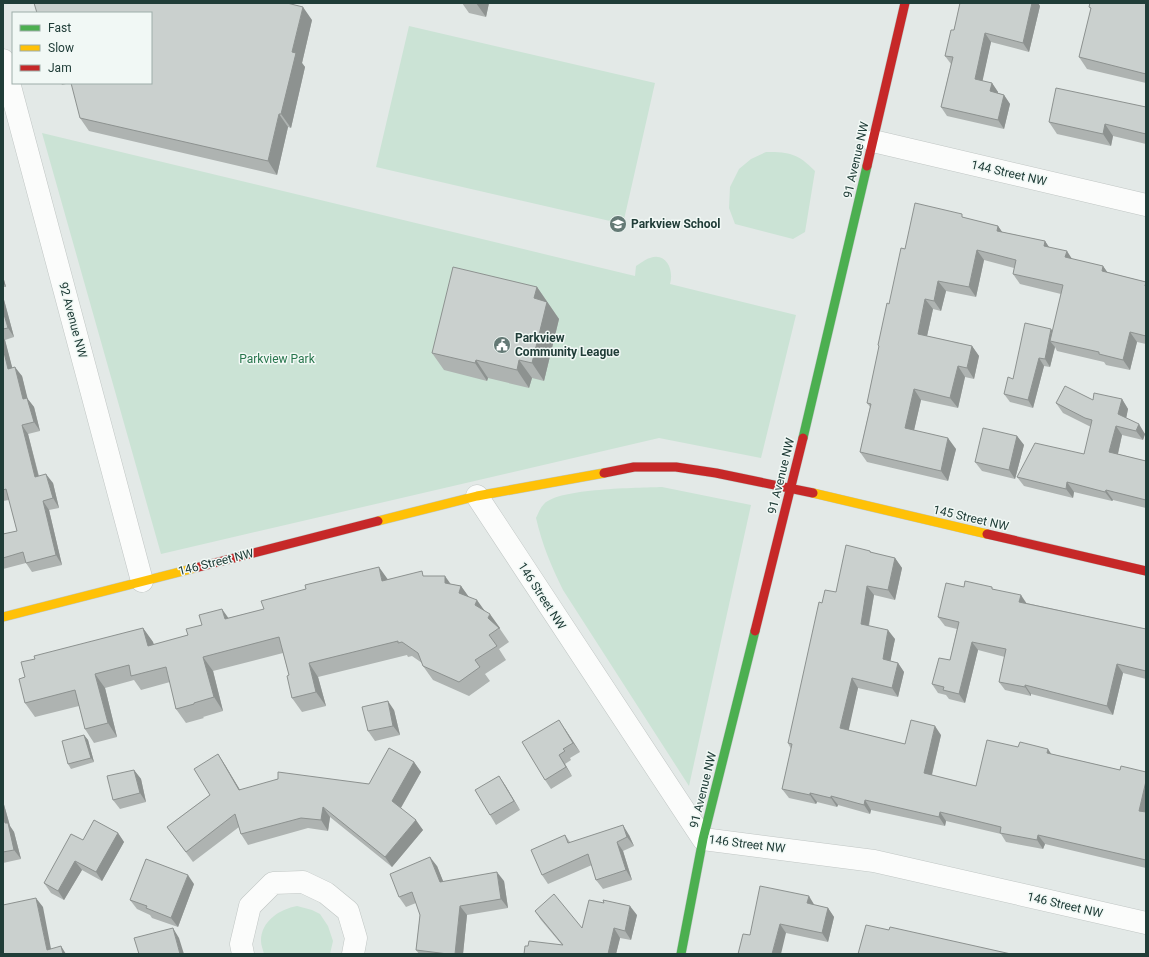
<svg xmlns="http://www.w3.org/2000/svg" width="1149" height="957" viewBox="0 0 1149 957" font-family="Roboto,sans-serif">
<rect width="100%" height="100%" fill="#e3e9e7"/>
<!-- green -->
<path fill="#cbe3d5" d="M 409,26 L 655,83 L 623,224 L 376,167 Z
M 42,133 L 635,276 L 636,266 C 640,264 645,259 650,258 C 667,252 674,271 670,284 L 796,315 L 761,458 L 659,438 L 161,554 Z
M 766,152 C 791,152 798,154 815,171 L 805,232 L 793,239 L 735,224 L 729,208 L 730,187 L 739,169 L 751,159 Z
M 662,487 L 751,505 L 689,786 L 563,590 C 551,566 542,544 536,518 C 538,514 540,508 544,504 C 559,488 638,488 662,487 Z
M 297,906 L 312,910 L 320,914 L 328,926 L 333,941 L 330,954 L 264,954 C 263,950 261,945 261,941 C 261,921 280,909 297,906 Z"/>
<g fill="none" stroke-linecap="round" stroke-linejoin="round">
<!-- street casing -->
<g stroke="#c0c6c4" stroke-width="23">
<path id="street" d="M 3,60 L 142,581
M 873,141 L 1146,205
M 477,496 L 703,839 L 874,861 L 1146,923
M 243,954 L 241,944 L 250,906 L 273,883 L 303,882 L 326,893 L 348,911 L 356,938 L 353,954"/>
</g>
<!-- fast casing -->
<g stroke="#bec7c4" stroke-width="10">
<path id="fast" d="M 803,438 L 867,166
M 681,954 L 703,839 L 755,631"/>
</g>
<!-- slow casing -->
<g stroke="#bec7c4" stroke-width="10">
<path id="slow" d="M 813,493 L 987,534
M 378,521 L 477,496 L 604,473
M 3,617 L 195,568"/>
</g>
<!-- jam casing -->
<g stroke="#bec7c4" stroke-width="10">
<path id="jam" d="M 867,166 L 905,3
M 604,473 L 634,467 L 676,467 L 716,473 L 813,493
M 987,534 L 1146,571
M 195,568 L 378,521
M 755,631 L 803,438"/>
</g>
<!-- street -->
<use href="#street" stroke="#fbfcfb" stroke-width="22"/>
<!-- fast -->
<use href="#fast" stroke="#4caf50" stroke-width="9"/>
<!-- slow -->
<use href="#slow" stroke="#ffc107" stroke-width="9"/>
<!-- jam -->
<use href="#jam" stroke="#c62828" stroke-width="9"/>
</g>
<!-- wall -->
<path fill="#aeb3b1" d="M 462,3 L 489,3 L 486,17 L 469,13 Z
M 960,3 L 1038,3 L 1040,6 L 1029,52 L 991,42 L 982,81 L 992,83 L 998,92 L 998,93 L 1004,95 L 1010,104 L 1004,129 L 947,116 L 941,107 L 951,64 L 945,56 L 954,30 Z
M 1146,3 L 1146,83 L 1087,69 L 1079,57 L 1091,9 L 1089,7 Z
M 312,20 L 302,63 L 305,67 L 291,128 L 288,127 L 277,175 L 89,131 L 80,118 Z
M 61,83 L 70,83 L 62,85 Z
M 1146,107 L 1146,144 L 1113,136 L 1111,146 L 1057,134 L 1049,122 Z
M 965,218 L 998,226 L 1002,232 L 1045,241 L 1049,247 L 1072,259 L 1103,266 L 1107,272 L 1146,282 L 1146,344 L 1137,342 L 1130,370 L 1106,365 L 1104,362 L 1057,351 L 1055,347 L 1050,367 L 1044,366 L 1033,408 L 1010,402 L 1004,394 L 1013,379 L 1053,331 L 1061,294 L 1020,284 L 1013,274 L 1014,268 L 984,260 L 976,297 L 946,291 L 941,311 L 933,309 L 927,336 L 972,346 L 979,356 L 974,379 L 965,377 L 958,408 L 921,400 L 914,430 L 956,449 L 948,481 L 867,462 L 860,452 L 870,407 L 867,403 L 879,347 L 878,345 L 905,249 Z
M 3,276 L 6,287 L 3,287 Z
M 537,287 L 559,319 L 544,381 L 532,378 L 529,388 L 488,378 L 487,381 L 444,370 L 432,353 Z
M 3,296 L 14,337 L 5,340 L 12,368 L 22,376 L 27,398 L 34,407 L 40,431 L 28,434 L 39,476 L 53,483 L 59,508 L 49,510 L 62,565 L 32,572 L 26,563 L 3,569 L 3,534 L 17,531 L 9,500 L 3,501 Z
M 1122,399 L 1128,409 L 1126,418 L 1145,434 L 1143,440 L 1122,435 L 1118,454 L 1146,461 L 1146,508 L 1113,500 L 1112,501 L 1074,492 L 1073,498 L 1024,486 L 1017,477 L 1084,454 L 1091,427 L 1063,413 L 1056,403 L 1093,400 Z
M 1017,436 L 1024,445 L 1015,479 L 982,471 L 975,462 Z
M 870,551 L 872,553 L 895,558 L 902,568 L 895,600 L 874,595 L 869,626 L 895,639 L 890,661 L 898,663 L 904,672 L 898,697 L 858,688 L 848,730 L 905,744 L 941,735 L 932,775 L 976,786 L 1052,754 L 1120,770 L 1146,772 L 1146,868 L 1045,844 L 1043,849 L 1006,842 L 1001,834 L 946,821 L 945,826 L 871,810 L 870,814 L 838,805 L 837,807 L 817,802 L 816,804 L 789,798 L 782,789 L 791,749 L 788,743 L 822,603 L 836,592 Z
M 425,576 L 450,584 L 461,586 L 468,596 L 484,610 L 500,628 L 500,629 L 509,642 L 499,649 L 506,660 L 485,674 L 490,681 L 469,696 L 433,680 L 423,666 L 422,663 L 412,656 L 408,657 L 407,655 L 318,677 L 326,706 L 302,712 L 292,698 L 289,675 L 283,653 L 213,671 L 223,711 L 203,717 L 204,718 L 186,723 L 176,709 L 170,682 L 141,690 L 134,680 L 105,688 L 117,737 L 94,743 L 85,729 L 79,706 L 35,717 L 25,703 L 25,677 L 35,659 L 143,628 L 153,642 L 154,645 L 188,635 L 228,618 L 388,579 Z
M 964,587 L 993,589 L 1026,603 L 1146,629 L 1146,679 L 1123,673 L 1113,715 L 1031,694 L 1031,696 L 1005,690 L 999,682 L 1005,657 L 978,650 L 965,703 L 949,699 L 946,695 L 938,693 L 932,684 L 950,660 L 957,629 L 945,626 L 938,617 Z
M 394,710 L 400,735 L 375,741 L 368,731 Z
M 565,729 L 580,752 L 570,758 L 571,760 L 565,764 L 572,776 L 551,789 L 545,780 Z
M 84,735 L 88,740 L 94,762 L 71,769 L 68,764 Z
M 218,754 L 225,765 L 240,790 L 369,784 L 414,762 L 421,772 L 401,808 L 423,830 L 392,867 L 330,817 L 328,831 L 308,828 L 248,845 L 241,834 L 239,827 L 193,862 L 167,827 L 210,795 Z
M 134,770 L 141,779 L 146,802 L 120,809 L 113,800 Z
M 499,776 L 505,785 L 520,810 L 496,825 L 490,815 Z
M 3,801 L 10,826 L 14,832 L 21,859 L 3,863 Z
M 118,833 L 124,842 L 102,881 L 82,870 L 64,900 L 51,893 L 44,883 L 83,840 Z
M 565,835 L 570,842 L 629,835 L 634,846 L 623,851 L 632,880 L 603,889 L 596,880 L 592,865 L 548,884 L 542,875 Z
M 437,866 L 443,881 L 504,881 L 508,908 L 467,915 L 463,954 L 419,954 L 416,950 L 420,915 L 416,903 L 406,907 L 399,897 Z
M 194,884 L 178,927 L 152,918 L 150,915 L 137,909 L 130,900 Z
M 815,905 L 828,908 L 834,917 L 828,942 L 786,933 L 750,935 Z
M 535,911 L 582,928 L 637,915 L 631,940 L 620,938 L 616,954 L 528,946 L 562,945 L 541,920 Z"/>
<!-- shaded-wall -->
<path fill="#8d9290" d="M 476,3 L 489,3 L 486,17 Z
M 1032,3 L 1038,3 L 1040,6 L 1029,52 L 1023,43 Z
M 303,7 L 312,20 L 302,63 L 305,67 L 291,128 L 281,114 L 292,52 Z
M 985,33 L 991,42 L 981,88 L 975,79 Z
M 992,83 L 998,92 L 996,100 L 990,91 Z
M 1004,95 L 1010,104 L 1004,129 L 998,120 Z
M 279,114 L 288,127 L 277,175 L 268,161 Z
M 1105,124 L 1113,136 L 1111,146 L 1103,134 Z
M 998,226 L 1005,236 L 997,231 Z
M 1045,241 L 1052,252 L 1044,246 Z
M 977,250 L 984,260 L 976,297 L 969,287 Z
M 1067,251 L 1074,262 L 1065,257 Z
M 1103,266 L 1110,276 L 1102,271 Z
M 3,276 L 6,287 L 3,283 Z
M 938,281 L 946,291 L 941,311 L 934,301 Z
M 537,287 L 559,319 L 544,381 L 532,363 L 534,298 Z
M 3,296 L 14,337 L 8,328 L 3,311 Z
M 925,299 L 933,309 L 925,345 L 918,334 Z
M 1051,329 L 1057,337 L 1050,341 L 1055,347 L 1050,367 L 1045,359 Z
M 1130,332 L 1137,342 L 1130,370 L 1123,360 Z
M 3,337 L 5,340 L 15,378 L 8,369 L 3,348 Z
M 972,346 L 979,356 L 974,379 L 967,368 Z
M 1039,358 L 1044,366 L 1033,408 L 1028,400 Z
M 476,360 L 488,378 L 487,381 L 475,363 Z
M 519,360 L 532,378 L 529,388 L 517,370 Z
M 958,366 L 965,377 L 958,408 L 950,398 Z
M 15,367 L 22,376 L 30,408 L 23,399 Z
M 914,389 L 921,400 L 912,439 L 905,428 Z
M 27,398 L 34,407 L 40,431 L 34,422 Z
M 1122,399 L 1128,409 L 1125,424 L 1118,414 Z
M 1139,424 L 1145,434 L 1143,440 L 1136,431 Z
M 22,425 L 28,434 L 41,486 L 35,477 Z
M 1116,426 L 1122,435 L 1116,462 L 1109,452 Z
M 1017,436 L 1024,445 L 1015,479 L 1009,470 Z
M 948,438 L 956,449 L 948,481 L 941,471 Z
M 46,474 L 53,483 L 59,508 L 53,498 Z
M 1067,482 L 1074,492 L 1073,498 L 1066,489 Z
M 1106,490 L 1113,500 L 1112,501 L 1105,492 Z
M 43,501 L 49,510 L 62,565 L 56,555 Z
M 895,558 L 902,568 L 895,600 L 888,590 Z
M 379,567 L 389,581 L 382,581 Z
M 445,576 L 455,590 L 445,583 Z
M 461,586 L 471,600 L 459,593 Z
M 867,586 L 874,595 L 867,634 L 861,624 Z
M 1021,595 L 1027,604 L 1019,602 Z
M 477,600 L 487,614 L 475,605 Z
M 222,609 L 232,623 L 225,619 Z
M 490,614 L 500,628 L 500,629 L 488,618 Z
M 143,628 L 153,642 L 158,660 L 148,646 Z
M 888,630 L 895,639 L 889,668 L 883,659 Z
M 972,642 L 978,650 L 965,703 L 959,694 Z
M 203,657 L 213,671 L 223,711 L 214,697 Z
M 309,663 L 318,677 L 326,706 L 316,692 Z
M 898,663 L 904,672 L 898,697 L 892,688 Z
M 1117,664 L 1123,673 L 1113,715 L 1107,706 Z
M 95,674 L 105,688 L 117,737 L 108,723 Z
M 852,678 L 858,688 L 847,738 L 840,728 Z
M 1025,685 L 1031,694 L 1031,696 L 1025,687 Z
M 388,701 L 394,710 L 400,735 L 393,726 Z
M 559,720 L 565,729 L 580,752 L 573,743 Z
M 935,726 L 941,735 L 930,782 L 924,773 Z
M 84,735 L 88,740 L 94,762 L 91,758 Z
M 1048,749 L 1054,758 L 1047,753 Z
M 218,754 L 225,765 L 246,800 L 239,790 Z
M 559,755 L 565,764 L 572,776 L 566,767 Z
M 414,762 L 421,772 L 399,811 L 392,801 Z
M 134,770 L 141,779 L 146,802 L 140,793 Z
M 499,776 L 505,785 L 520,810 L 514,801 Z
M 1146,781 L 1146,816 L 1139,811 Z
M 810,793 L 817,802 L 816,804 L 810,795 Z
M 831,796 L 838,805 L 837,807 L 831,798 Z
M 865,800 L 871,810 L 870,814 L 864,805 Z
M 3,801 L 10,826 L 14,832 L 21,859 L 14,850 L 5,823 L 3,815 Z
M 323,807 L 330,817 L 328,831 L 321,820 Z
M 940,812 L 946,821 L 945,826 L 939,817 Z
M 416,820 L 423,830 L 392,867 L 385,857 Z
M 623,825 L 629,835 L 634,846 L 627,837 Z
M 118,833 L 124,842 L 102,881 L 96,872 Z
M 1038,835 L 1045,844 L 1043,849 L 1037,840 Z
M 617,842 L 623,851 L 632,880 L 626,870 Z
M 430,857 L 437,866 L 447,891 L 440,882 Z
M 75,861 L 82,870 L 64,900 L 58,891 Z
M 497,872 L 504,881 L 508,908 L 501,899 Z
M 188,875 L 194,884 L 178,927 L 171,918 Z
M 809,896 L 815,906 L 807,903 Z
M 36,898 L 43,907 L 52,954 L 47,950 Z
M 460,906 L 467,915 L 463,954 L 455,954 Z
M 630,906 L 637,915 L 631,940 L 625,931 Z
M 828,908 L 834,917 L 828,942 L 822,933 Z
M 780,924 L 786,933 L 781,954 L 772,954 Z
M 173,928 L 179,938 L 184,954 L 180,954 Z
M 614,928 L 620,938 L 616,954 L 608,954 Z
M 61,946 L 66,954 L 63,954 Z"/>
<!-- building -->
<path fill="#cad0ce" stroke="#8d9290" d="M 34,3 L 287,3 L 303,7 L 292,52 L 296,53 L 281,114 L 279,114 L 268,161 L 80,118 L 71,83 L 151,83 L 151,13 L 37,13 Z
M 960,3 L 1032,3 L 1023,43 L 985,33 L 975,79 L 992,83 L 990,91 L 1004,95 L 998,120 L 941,107 L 953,57 L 945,56 L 951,30 L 954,30 Z
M 1090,3 L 1146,3 L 1146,74 L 1079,57 L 1091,8 L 1089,7 Z
M 1056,88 L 1146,107 L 1146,134 L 1105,124 L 1103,134 L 1049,122 Z
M 915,203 L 962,214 L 962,217 L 998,226 L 997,231 L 1045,241 L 1044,246 L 1067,251 L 1065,257 L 1103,266 L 1102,271 L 1146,282 L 1145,286 L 1146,286 L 1146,336 L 1130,332 L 1123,360 L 1099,354 L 1099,352 L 1050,341 L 1063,285 L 1013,274 L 1016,260 L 977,250 L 969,287 L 938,281 L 934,301 L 925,299 L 918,334 L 972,346 L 967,368 L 958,366 L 950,398 L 914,389 L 905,428 L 948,438 L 941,471 L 860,452 L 871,404 L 867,403 L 879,346 L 878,345 L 887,303 L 889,304 L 901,248 L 905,249 Z
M 453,267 L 537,287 L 534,298 L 547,302 L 532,363 L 519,360 L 517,370 L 476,360 L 475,363 L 432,353 Z
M 3,311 L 8,328 L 3,329 Z
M 1025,323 L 1051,329 L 1045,359 L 1039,358 L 1028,400 L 1004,394 L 1008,377 L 1013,379 Z
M 3,348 L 8,369 L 15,367 L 23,399 L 27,398 L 34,422 L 22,425 L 35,477 L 46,474 L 53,498 L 43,501 L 56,555 L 26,563 L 23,552 L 3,558 L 3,534 L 17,531 L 6,489 L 3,490 Z
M 1065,386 L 1093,400 L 1094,393 L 1122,399 L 1118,414 L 1139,424 L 1136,431 L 1116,426 L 1109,452 L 1146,461 L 1146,500 L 1106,490 L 1105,492 L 1067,482 L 1066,489 L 1017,477 L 1035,443 L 1084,454 L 1092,420 L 1085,418 L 1056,403 Z
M 983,428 L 1017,436 L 1009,470 L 975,462 Z
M 846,545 L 870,551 L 870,552 L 895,558 L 888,590 L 867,586 L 861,624 L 888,630 L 883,659 L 898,663 L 892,688 L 852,678 L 840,728 L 905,744 L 911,720 L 935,726 L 924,773 L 976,786 L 987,740 L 1018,747 L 1020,742 L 1048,749 L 1047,753 L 1120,770 L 1121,766 L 1146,772 L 1146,781 L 1139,811 L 1146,812 L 1146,860 L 1038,835 L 1037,840 L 1000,833 L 1001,827 L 940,812 L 939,817 L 865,800 L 864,805 L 831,796 L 831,798 L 810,793 L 810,795 L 782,789 L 792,744 L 788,743 L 819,602 L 822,603 L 825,590 L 836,592 Z
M 379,567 L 382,581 L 422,571 L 423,576 L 445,576 L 445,583 L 461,586 L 459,593 L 477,600 L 475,605 L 490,614 L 488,618 L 499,628 L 489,635 L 497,646 L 475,660 L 480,667 L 459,682 L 423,666 L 418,653 L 402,642 L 398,643 L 398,641 L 309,663 L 316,692 L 292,698 L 287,676 L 289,675 L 279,637 L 203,657 L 214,697 L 194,703 L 194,704 L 176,709 L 166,667 L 131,676 L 129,665 L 95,674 L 108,723 L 85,729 L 75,690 L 25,703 L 19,679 L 25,677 L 21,662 L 35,659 L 34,656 L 143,628 L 148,646 L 188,635 L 186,629 L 202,625 L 199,615 L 222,609 L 225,619 L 264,609 L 261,601 L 306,589 L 305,585 Z
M 965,581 L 992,587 L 992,589 L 1021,595 L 1019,602 L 1146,629 L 1146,671 L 1117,664 L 1107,706 L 1025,685 L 1025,687 L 999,682 L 1006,649 L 972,642 L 959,694 L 943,690 L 944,687 L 932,684 L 939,658 L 950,660 L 959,622 L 938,617 L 946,583 L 964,587 Z
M 388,701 L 393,726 L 368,731 L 362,707 Z
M 559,720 L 573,743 L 563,749 L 565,751 L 559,755 L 566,767 L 545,780 L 522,742 Z
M 84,735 L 91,758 L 68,764 L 62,741 Z
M 389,748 L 414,762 L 392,801 L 416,820 L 385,857 L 323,807 L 321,820 L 301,818 L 241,834 L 235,814 L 186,852 L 167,827 L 210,795 L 194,769 L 218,754 L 239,790 L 278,779 L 278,772 L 369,784 Z
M 134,770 L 140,793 L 113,800 L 107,776 Z
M 499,776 L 514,801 L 490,815 L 475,790 Z
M 3,815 L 5,823 L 8,823 L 14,850 L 3,852 Z
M 94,820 L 118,833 L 96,872 L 75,861 L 58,891 L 44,883 L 71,834 L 83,840 Z
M 623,825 L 627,837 L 617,842 L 626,870 L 596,880 L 588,854 L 542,875 L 531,850 L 565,835 L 568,843 Z
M 430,857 L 440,882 L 497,872 L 501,899 L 460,906 L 455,954 L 448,954 L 416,950 L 420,915 L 412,892 L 399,897 L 390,874 Z
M 146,859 L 188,875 L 171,918 L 146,908 L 147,906 L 130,900 Z
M 760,886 L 809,896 L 807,903 L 828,908 L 822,933 L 780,924 L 772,954 L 738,954 L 743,934 L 750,935 Z
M 554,894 L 582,928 L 589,900 L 604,903 L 603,900 L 630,906 L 625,931 L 614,928 L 608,954 L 524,954 L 525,946 L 528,946 L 529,941 L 563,945 L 535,911 Z
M 36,898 L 47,950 L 61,946 L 63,954 L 3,954 L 3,905 Z
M 866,925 L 889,930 L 890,927 L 1011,954 L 858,954 Z
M 173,928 L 180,954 L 139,954 L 134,938 Z"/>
<!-- icons -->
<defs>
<g id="school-disc" transform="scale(0.9)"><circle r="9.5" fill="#647975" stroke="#f1f8f5"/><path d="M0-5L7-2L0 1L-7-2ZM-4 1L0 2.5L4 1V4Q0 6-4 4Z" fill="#fff"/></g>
<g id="civic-disc" transform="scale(0.9)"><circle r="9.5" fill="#647975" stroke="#f1f8f5"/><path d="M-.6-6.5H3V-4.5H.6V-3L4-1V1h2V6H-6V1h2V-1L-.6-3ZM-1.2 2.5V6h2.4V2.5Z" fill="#fff"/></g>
</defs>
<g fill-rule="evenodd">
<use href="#school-disc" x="618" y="224"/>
<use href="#civic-disc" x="502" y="345"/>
</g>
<g text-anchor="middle" stroke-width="3" stroke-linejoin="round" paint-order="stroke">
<!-- street labels -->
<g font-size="12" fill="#203d38" stroke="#f1f8f5">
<text transform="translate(856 160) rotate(-77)" y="4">91 Avenue NW</text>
<text transform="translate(1009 173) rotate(13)" y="4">144 Street NW</text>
<text transform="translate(73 320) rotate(75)" y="4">92 Avenue NW</text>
<text transform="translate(781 476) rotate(-76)" y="4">91 Avenue NW</text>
<text transform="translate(971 518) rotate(13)" y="4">145 Street NW</text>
<text transform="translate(216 562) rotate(-14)" y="4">146 Street NW</text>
<text transform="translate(542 596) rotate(57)" y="4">146 Street NW</text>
<text transform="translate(703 790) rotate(-76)" y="4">91 Avenue NW</text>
<text transform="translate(747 844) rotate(7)" y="4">146 Street NW</text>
<text transform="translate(1065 905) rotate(13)" y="4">146 Street NW</text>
</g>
<!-- poi labels -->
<g font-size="12" font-weight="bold" fill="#203d38" stroke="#f1f8f5" text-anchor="start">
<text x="631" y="228">Parkview School</text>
<text x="515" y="342">Parkview<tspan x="515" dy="14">Community League</tspan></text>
</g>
<!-- park labels -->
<g font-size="12" fill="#28764d" stroke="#f1f8f5">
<text x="277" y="363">Parkview Park</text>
</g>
</g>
<!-- border -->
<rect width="1149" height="957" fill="none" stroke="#203d38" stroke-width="8"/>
<!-- legend -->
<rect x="12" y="12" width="140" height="72" fill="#f1f8f5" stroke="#9dada9"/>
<rect x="20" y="25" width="20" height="6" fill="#4caf50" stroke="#9dada9"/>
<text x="48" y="32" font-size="12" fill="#203d38">Fast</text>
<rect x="20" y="45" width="20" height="6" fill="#ffc107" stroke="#9dada9"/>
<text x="48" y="52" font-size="12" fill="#203d38">Slow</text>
<rect x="20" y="65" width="20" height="6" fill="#c62828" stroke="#9dada9"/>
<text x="48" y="72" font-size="12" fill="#203d38">Jam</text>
</svg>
